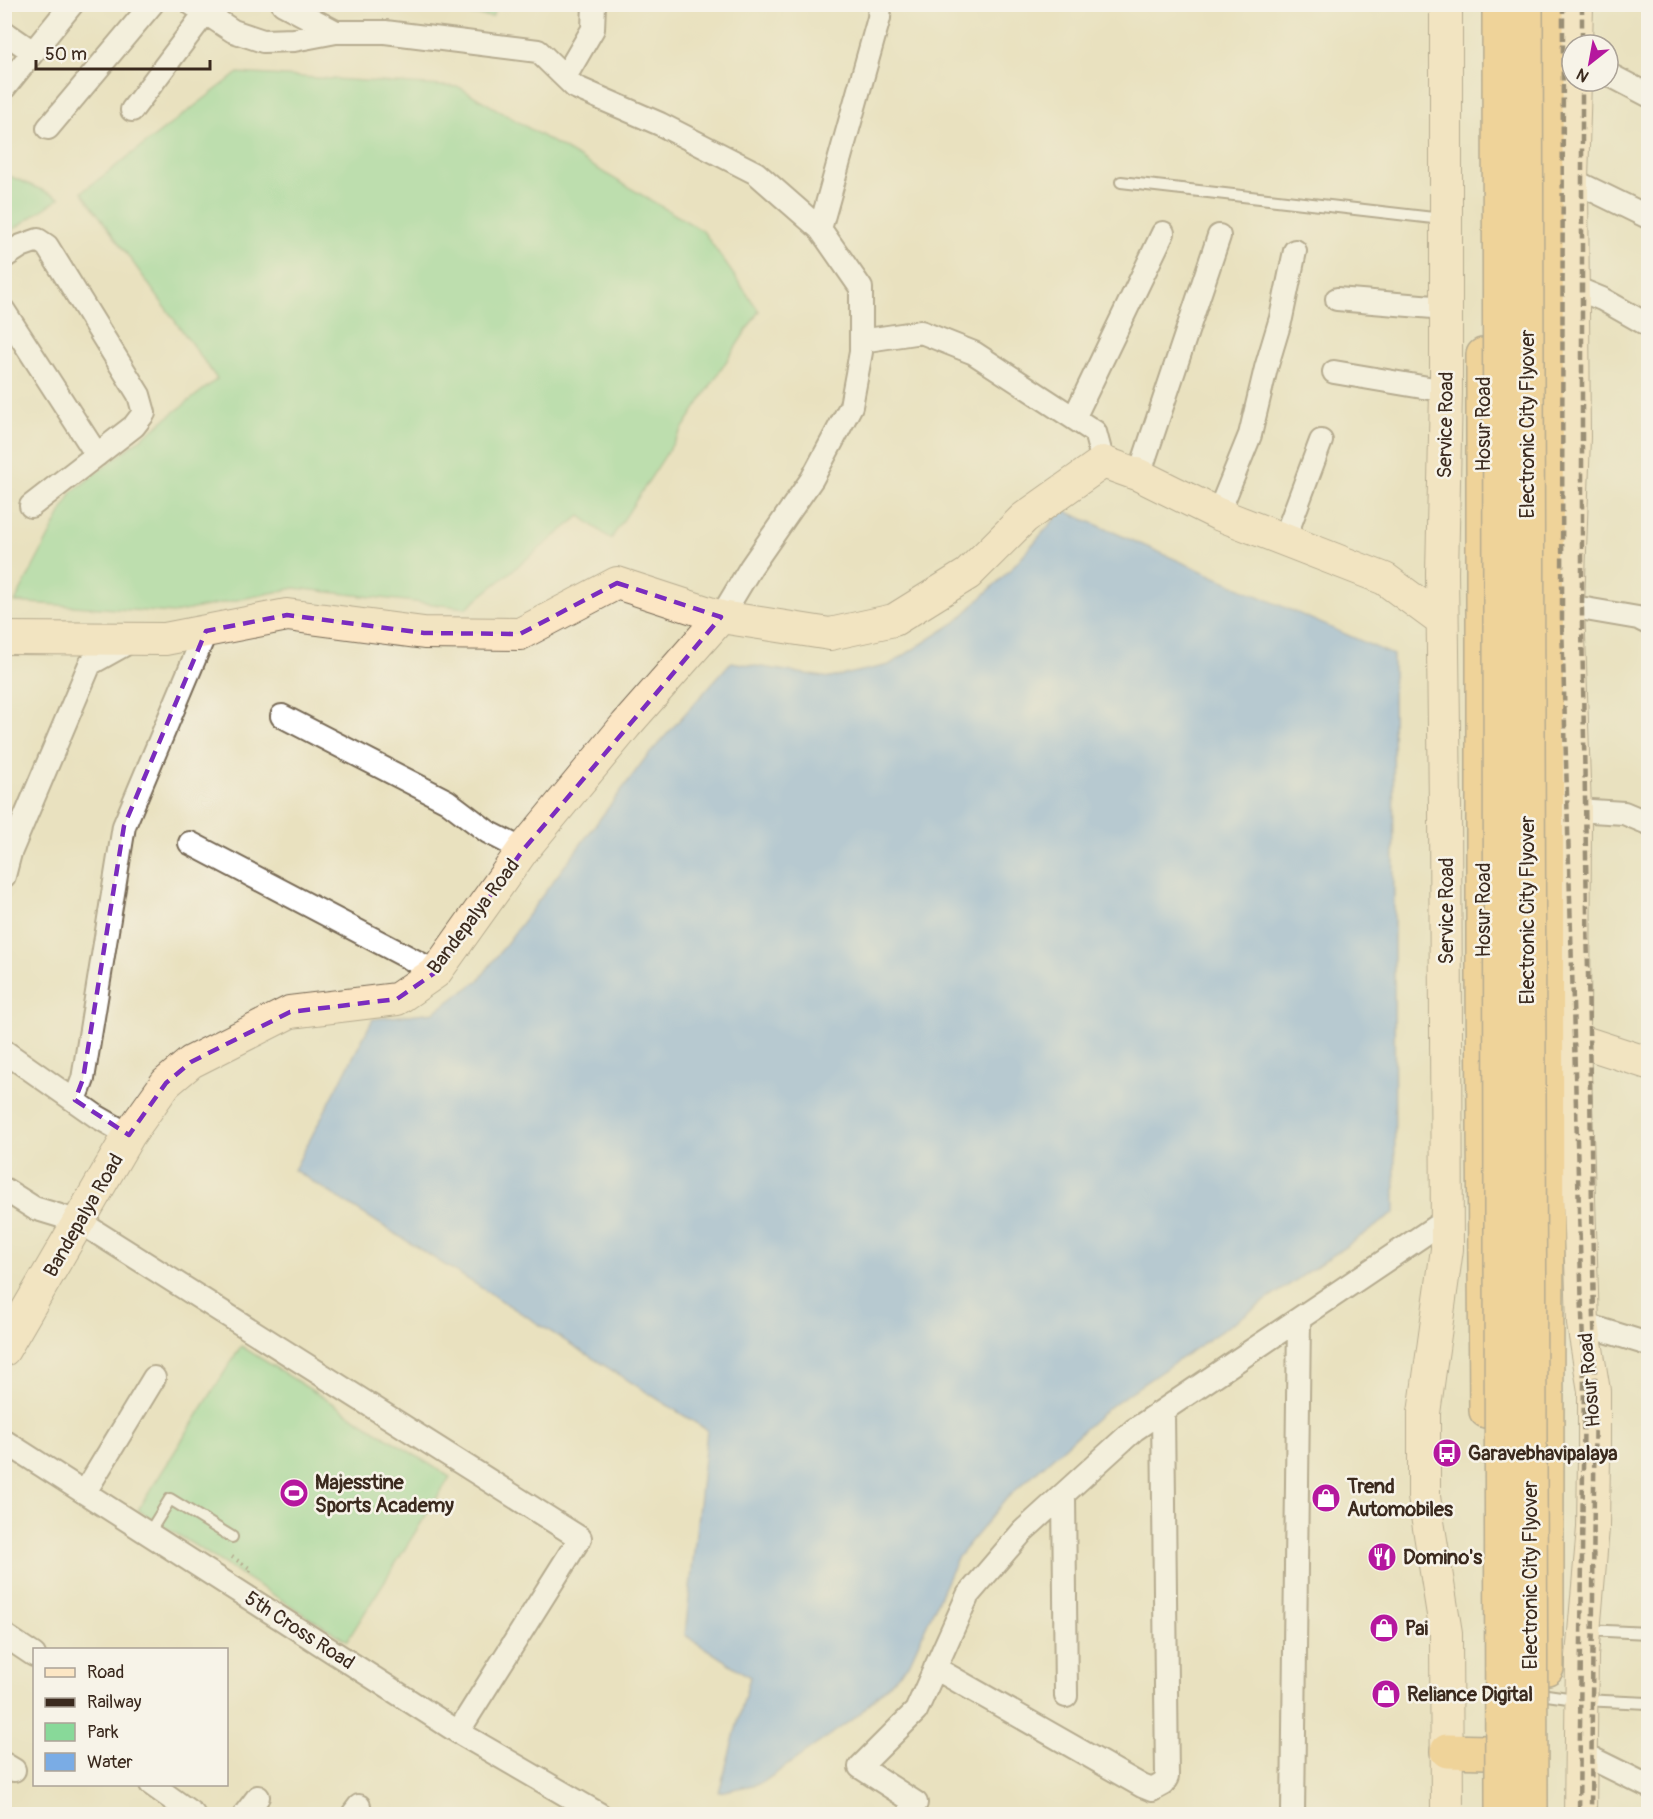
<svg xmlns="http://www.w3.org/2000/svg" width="1653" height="1819" viewBox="0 0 1653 1819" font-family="Pangolin,sans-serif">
<rect width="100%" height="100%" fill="#f7f3e8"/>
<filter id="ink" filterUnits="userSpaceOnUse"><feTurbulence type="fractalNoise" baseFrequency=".0167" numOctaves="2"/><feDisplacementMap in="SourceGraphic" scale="12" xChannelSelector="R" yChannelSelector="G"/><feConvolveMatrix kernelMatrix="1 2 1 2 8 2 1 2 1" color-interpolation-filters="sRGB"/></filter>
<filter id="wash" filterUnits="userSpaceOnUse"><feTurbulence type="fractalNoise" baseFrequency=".008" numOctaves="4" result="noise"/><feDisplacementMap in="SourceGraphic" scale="24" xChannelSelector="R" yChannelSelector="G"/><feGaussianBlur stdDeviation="1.35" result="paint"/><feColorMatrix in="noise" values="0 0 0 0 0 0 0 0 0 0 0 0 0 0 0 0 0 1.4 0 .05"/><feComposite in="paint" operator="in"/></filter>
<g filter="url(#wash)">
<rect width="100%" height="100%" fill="#e9e1bf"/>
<!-- green -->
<path fill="#88d999" stroke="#62825c" stroke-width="1.5" d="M 383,5 L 499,5 L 492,17 Z
M 238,73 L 459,87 L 703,231 L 759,311 L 611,539 L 580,516 L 466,608 L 295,588 L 174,613 L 15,602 L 72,492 L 217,379 L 82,192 Z
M 5,174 L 60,198 L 5,235 Z
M 241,1346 L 450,1477 L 347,1641 L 138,1510 Z"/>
<!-- water -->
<path fill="#7aace5" stroke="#5a6b82" stroke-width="1.5" d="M 1063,510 L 1393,655 L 1395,1213 L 1109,1407 L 1007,1498 L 957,1558 L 909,1664 L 857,1716 L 762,1783 L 719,1792 L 750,1677 L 685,1635 L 707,1430 L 294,1170 L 373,1019 L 434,1012 L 479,980 L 644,760 L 731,662 L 830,678 L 889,665 L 956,622 L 1009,571 Z"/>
</g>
<g filter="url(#ink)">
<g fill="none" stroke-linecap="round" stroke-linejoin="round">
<!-- lane casing -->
<g stroke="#786a56" stroke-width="14">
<path id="lane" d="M 1121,182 L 1442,219
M 149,1533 L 170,1499 L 232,1537
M 1586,1630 L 1648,1633
M 1547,1695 L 1582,1700 L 1648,1703"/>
</g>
<!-- street casing -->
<g stroke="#786a56" stroke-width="26">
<path id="street" d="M 192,4 L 233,31 L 263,41 L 294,40 L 336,32 L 385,32 L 538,51 L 575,87 L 660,124 L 756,173 L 820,229 L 861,288 L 861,352 L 851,406 L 812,479 L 751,567 L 721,617
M 283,4 L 336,32
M 4,32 L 33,52
M 1608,74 L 1648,95
M 565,77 L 593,29 L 594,4
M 4,88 L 72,4
M 132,110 L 205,13
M 48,128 L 152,4
M 1572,180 L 1648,217
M 820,229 L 879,18 L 880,4
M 4,257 L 21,246 L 38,240 L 47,246 L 139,395 L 144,413 L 134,426 L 31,506
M 1573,287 L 1602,299 L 1648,325
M 1337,299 L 1445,308
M 4,311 L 97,455
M 861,341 L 921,332 L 974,353 L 1095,432 L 1103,462
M 1334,372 L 1446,391
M 1074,418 L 1163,233
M 1139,475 L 1219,236
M 1218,514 L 1250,435 L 1266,368 L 1281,318 L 1295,251
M 1284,540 L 1321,441
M 1568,606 L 1638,618 L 1648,623
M 282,716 L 447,801 L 488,832 L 523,850
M 1575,810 L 1624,813 L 1648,823
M 190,843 L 436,972
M 4,876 L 10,853 L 90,664 L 133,640
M 4,1051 L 96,1116 L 129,1135
M 75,1100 L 83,1079 L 124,826 L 206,631
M 4,1189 L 34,1208 L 80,1222 L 580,1538 L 458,1732
M 1583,1324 L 1648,1344
M 4,1441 L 458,1732 L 599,1814
M 85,1492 L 154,1378
M 1064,1494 L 1066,1696
M 4,1635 L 34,1655
M 935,1668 L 1142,1786 L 1152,1790 L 1163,1784 L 1167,1777 L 1163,1411
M 1581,1753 L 1648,1786
M 4,1764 L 14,1770
M 151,1784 L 193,1814
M 245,1814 L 258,1797
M 353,1814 L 359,1806
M 908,1814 L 916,1803 L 860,1767 L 916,1711 L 968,1595 L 1023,1531 L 1134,1430 L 1447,1219
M 1293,1814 L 1299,1319"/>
</g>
<!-- secondary casing -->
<g stroke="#786a56" stroke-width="34">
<path id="secondary" d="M 1446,4 L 1446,391 L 1442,573 L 1445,806 L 1447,1249 L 1424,1413 L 1424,1497 L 1446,1633 L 1447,1814
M 1576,45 L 1577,4
M 1575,81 L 1572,180 L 1574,437 L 1568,606 L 1575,810 L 1574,1039 L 1583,1324 L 1594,1391 L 1594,1456 L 1593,1528 L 1582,1656 L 1580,1814
M 4,638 L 165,639 L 287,615 L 424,633 L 520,634 L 617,583 L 721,617 L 830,634 L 894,620 L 968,574 L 1024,518 L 1103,462 L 1139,475 L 1218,514 L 1385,579 L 1442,621
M 1574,1039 L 1648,1063
M 4,1350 L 129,1135 L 166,1083 L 191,1062 L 290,1012 L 397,999 L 436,972 L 523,850 L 626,725 L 721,617"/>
</g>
<!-- highway casing -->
<g stroke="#786a56" stroke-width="36">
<path id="highway" d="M 1546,4 L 1547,1668
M 1483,355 L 1483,975 L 1486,1411
M 1447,1751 L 1487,1752"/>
</g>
<!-- path -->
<path stroke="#786a56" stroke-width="4" stroke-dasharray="1.5 4.5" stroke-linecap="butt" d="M 232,1557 L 251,1569 L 249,1572"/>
<!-- lane -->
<use href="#lane" stroke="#fff" stroke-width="10"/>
<!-- street -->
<use href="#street" stroke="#fff" stroke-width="22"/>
<!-- secondary -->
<use href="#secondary" stroke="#fce6c4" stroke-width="32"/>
<!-- highway -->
<use href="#highway" stroke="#f7c06c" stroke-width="33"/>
<!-- rail -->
<path stroke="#3b2a1e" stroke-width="4.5" stroke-dasharray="9 4.5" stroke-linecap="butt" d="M 1563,4 L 1562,622 L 1584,1383 L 1579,1814
M 1582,4 L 1582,45
M 1582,81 L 1582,624 L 1595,1378 L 1591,1814"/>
<!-- highway-bridge casing -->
<g stroke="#786a56" stroke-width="36" stroke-linecap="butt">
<path id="highway-bridge" d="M 1499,4 L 1502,1814
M 1526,4 L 1531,1814"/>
</g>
<!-- highway-bridge -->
<use href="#highway-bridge" stroke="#f7c06c" stroke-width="33"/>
</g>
</g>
<!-- marked area -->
<path d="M0 0H1653V1819H0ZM 617,583 L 721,617 L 523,850 L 436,972 L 397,999 L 290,1012 L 191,1062 L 166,1083 L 129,1135 L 75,1100 L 83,1079 L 124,826 L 206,631 L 287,615 L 424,633 L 520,634 Z" fill="#e9e1bf" fill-opacity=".55" fill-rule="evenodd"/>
<path fill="none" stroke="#7b2cbf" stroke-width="4.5" stroke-dasharray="12 8" stroke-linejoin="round" d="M 617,583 L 721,617 L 523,850 L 436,972 L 397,999 L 290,1012 L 191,1062 L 166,1083 L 129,1135 L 75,1100 L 83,1079 L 124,826 L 206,631 L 287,615 L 424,633 L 520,634 Z"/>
<!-- icons -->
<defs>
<g id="bus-disc" transform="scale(1.5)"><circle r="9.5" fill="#b5179e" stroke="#f7f3e8"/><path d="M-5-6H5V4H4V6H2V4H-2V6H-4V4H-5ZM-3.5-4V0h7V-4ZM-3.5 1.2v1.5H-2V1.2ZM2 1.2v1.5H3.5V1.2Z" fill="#fff"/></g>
<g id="stadium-disc" transform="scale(1.5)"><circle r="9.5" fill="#b5179e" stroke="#f7f3e8"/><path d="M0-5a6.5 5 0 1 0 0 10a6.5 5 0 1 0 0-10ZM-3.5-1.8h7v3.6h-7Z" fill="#fff"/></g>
<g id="shop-disc" transform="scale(1.5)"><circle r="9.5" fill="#b5179e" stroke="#f7f3e8"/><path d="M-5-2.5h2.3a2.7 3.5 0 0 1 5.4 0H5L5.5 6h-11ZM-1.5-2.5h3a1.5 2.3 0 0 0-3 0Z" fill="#fff"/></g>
<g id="restaurant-disc" transform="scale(1.5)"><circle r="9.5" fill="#b5179e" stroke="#f7f3e8"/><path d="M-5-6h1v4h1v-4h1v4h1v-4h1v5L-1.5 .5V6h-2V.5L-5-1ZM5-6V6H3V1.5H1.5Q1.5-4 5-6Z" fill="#fff"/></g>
</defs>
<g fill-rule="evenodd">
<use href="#bus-disc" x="1447" y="1453"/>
<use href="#stadium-disc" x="294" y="1493"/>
<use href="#shop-disc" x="1326" y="1498"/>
<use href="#restaurant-disc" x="1382" y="1557"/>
<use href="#shop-disc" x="1384" y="1628"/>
<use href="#shop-disc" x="1386" y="1694"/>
</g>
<g text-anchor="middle" stroke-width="5" stroke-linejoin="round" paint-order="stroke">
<!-- street labels -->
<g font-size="20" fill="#3b2a1e" stroke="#f7f3e8">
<text transform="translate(1483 424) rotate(-90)" y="7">Hosur Road</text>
<text transform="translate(1527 424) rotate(-90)" y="7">Electronic City Flyover</text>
<text transform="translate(1445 425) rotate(-89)" y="7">Service Road</text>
<text transform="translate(1483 910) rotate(-90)" y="7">Hosur Road</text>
<text transform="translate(1527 910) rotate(-90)" y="7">Electronic City Flyover</text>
<text transform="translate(1446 911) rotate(-90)" y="7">Service Road</text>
<text transform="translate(473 916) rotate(-53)" y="7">Bandepalya Road</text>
<text transform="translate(83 1215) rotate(-60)" y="7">Bandepalya Road</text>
<text transform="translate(1589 1380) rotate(-95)" y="7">Hosur Road</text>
<text transform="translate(1530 1575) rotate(-90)" y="7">Electronic City Flyover</text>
<text transform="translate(300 1630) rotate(33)" y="7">5th Cross Road</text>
</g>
<!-- poi labels -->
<g font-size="20" font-weight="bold" fill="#3b2a1e" stroke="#f7f3e8" text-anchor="start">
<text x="1468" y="1460">Garavebhavipalaya</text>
<text x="315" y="1489">Majesstine<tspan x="315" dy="23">Sports Academy</tspan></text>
<text x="1347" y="1493">Trend<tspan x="1347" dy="23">Automobiles</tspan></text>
<text x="1403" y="1564">Domino's</text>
<text x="1405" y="1635">Pai</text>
<text x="1407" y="1701">Reliance Digital</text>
</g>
</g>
<!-- margin -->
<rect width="1653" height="1819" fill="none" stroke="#f7f3e8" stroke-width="24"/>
<!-- legend -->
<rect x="33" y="1648" width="195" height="138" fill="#f7f3e8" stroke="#aca397" stroke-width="1.5"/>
<rect x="45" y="1668" width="30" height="9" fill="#fce6c4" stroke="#aca397" stroke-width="1.5"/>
<text x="87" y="1678" font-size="18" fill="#3b2a1e">Road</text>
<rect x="45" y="1698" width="30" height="9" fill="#3b2a1e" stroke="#aca397" stroke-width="1.5"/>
<text x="87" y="1708" font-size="18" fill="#3b2a1e">Railway</text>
<rect x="45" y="1723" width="30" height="18" fill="#88d999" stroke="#aca397" stroke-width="1.5"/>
<text x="87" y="1738" font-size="18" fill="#3b2a1e">Park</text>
<rect x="45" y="1753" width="30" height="18" fill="#7aace5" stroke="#aca397" stroke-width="1.5"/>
<text x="87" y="1768" font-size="18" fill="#3b2a1e">Water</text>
<!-- north arrow -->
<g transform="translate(1590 63) rotate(211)"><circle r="28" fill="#f7f3e8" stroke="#aca397" stroke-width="1.5"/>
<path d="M0-4.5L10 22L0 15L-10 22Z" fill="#b5179e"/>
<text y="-9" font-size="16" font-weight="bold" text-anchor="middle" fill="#3b2a1e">N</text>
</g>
<!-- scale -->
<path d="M36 60v9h174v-9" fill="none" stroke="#3b2a1e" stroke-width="3"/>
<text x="45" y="60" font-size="18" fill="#3b2a1e" stroke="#f7f3e8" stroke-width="4.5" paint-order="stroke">50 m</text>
</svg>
